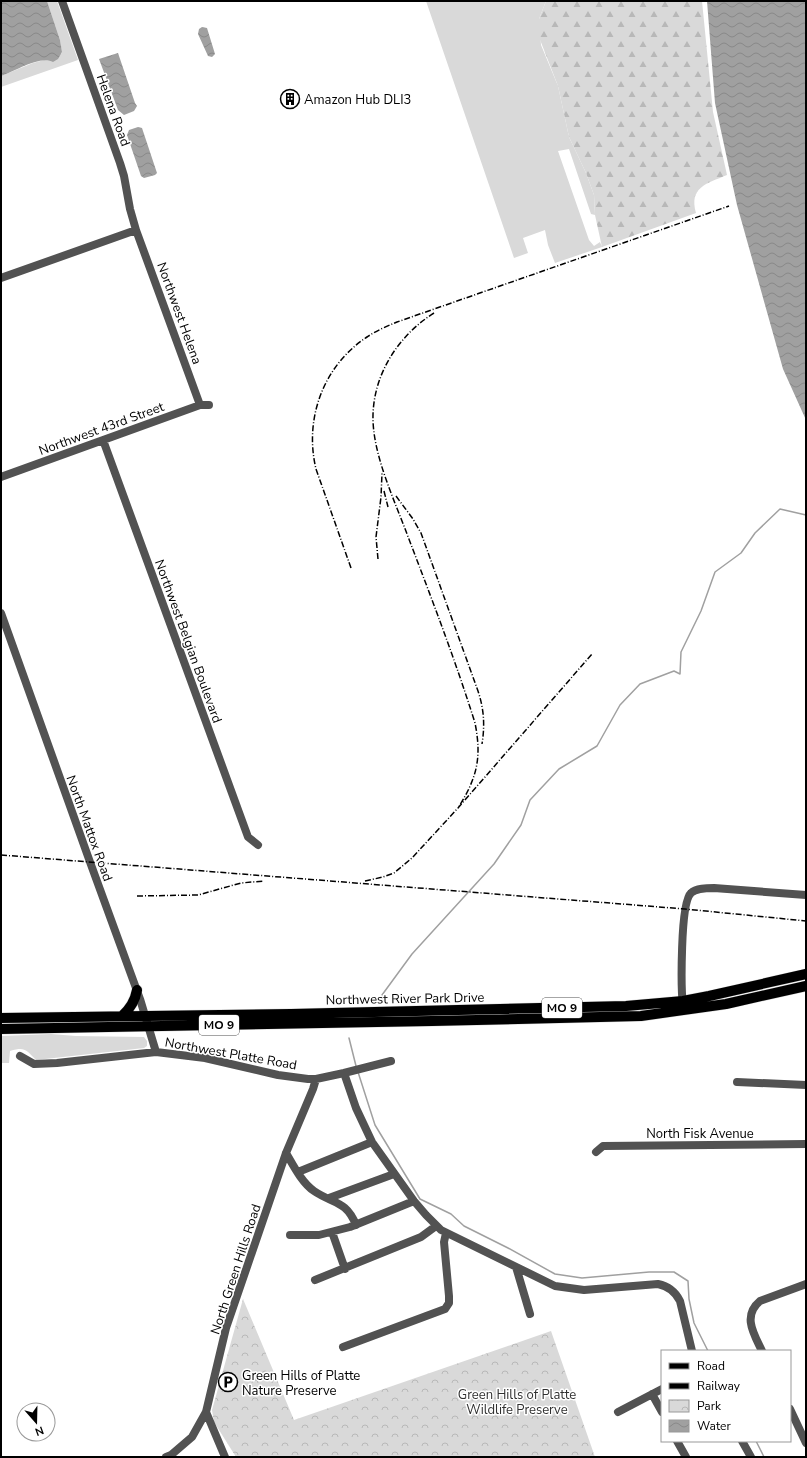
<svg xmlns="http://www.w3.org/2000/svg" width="807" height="1458" viewBox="0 0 807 1458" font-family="'Nunito Sans',sans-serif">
<defs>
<pattern id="forest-firs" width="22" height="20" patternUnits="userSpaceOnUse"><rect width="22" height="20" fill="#d9d9d9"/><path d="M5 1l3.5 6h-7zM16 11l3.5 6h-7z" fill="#b8b8b8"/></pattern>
<pattern id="park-crowns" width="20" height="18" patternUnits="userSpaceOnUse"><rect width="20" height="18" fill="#d9d9d9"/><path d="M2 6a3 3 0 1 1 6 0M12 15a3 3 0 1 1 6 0" fill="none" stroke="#b8b8b8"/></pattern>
<pattern id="water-waves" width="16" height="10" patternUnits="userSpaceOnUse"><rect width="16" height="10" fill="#a0a0a0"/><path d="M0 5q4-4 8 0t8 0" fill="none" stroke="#888"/></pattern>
</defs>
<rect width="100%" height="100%" fill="#fff"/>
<!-- grass -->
<path fill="#d9d9d9" d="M 47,1 L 57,1 L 78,60 L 1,87 L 1,76 L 33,63 L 48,59 L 62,53 L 60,40 Z
M 426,1 L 546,1 L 539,19 L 541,45 L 558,86 L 569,137 L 586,173 L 594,195 L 595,215 L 591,214 L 569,149 L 558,151 L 589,240 L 594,246 L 600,242 L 602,247 L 555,263 L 548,245 L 545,230 L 523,238 L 528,253 L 514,258 Z
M 51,1034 L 76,1036 L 144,1037 L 147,1041 L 147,1046 L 144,1048 L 36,1060 C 25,1049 25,1047 10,1051 L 9,1063 L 1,1063 L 1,1036 Z"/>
<!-- forest -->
<path fill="url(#forest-firs)" d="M 546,1 L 702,1 L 713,112 L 727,175 C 706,184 689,187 696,213 L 602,247 L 595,215 L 594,195 L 586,173 L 569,137 L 558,86 L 537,32 L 539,19 Z"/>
<!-- park -->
<path fill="url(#park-crowns)" d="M 243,1299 L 294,1420 L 551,1331 L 595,1457 L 236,1457 L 214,1422 L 212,1410 Z"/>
<!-- water -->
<path fill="url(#water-waves)" d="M 1,1 L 47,1 L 60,40 L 62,52 L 58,59 L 53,62 C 40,55 14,72 1,76 Z
M 707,1 L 806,1 L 806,420 L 783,369 L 737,205 L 715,103 Z
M 202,27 L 207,28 L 215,54 L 212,57 L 208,56 L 198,34 L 199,29 Z
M 118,53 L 135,103 L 137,106 L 134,111 L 124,115 L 118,110 L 99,59 Z
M 138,127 L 142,128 L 157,173 L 155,175 L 144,178 L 141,176 L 127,135 L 129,130 Z"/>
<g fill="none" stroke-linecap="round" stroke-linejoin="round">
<!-- stream -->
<path stroke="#a0a0a0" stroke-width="1.5" d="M 382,995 L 412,954 L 494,864 L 521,825 L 530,800 L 559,769 L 597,746 L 620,705 L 640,684 L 674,671 L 680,674 L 681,652 L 701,611 L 715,572 L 741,553 L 755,533 L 780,509 L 806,515
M 349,1038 L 356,1066
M 358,1072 L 375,1125 L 420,1199 L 451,1214 L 464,1226 L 508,1248 L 555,1274 L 582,1278 L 649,1272 L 674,1272 L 688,1281 L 689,1299 L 694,1323 L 708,1351
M 756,1441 L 764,1457"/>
<!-- major casing -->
<g stroke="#dbdbdb" stroke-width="11">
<path id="major" d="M 122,1016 C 130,1009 135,1001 137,990
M 1,1018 L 291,1014 L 626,1006 L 683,1001 L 709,996 L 806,974
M 1,1029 L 432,1021 L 641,1016 L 726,1004 L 806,986"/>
</g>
<!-- minor -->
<path stroke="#525252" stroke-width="8" d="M 62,1 L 120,163 L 124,176 L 130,209 L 136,230 L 200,405
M 1,278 L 136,230
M 103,440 L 248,837 L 258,845
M 1,477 L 200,405 L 209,405
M 1,613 L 90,862 L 140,999 L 156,1052
M 683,1006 C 681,990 680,903 691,893 C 696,888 707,888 714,888 L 806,895
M 20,1056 L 34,1064 L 57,1063 L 156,1052 L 205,1058 L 278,1075 L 308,1079 L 316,1079 L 344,1073 L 391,1061
M 344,1073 L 356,1108 L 372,1142 L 414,1201 L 426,1215 L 441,1230 L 555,1286 L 584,1290 L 658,1284 C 668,1286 675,1291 680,1301 L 692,1351
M 737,1082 L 806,1085
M 596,1152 L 603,1146 L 806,1144
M 286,1153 C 293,1165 302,1183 314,1191 C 333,1204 346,1200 356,1225
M 298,1172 L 372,1142
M 329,1198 L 394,1174
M 332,1232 L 345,1269
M 290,1235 L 319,1235 L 350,1227 L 414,1201
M 516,1267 L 530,1314
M 315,1280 L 421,1237 L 436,1226
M 343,1347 L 445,1309 L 449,1303 L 449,1296 L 444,1242 L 446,1233
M 762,1351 C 754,1334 742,1316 760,1301 L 806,1284
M 652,1394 L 662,1412
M 790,1409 L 806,1443
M 206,1412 L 225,1457
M 618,1412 L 662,1389
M 677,1441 L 686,1457
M 742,1441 L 751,1457
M 166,1457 L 171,1455 L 192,1437 L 206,1412 L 226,1328 L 286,1153 L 313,1089 L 316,1079"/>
<!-- major -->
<use href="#major" stroke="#000" stroke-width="10"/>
<!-- rail -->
<path stroke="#000" stroke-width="1.5" stroke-dasharray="6 2 1 2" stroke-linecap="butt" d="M 434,313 C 399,335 374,373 373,415 C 372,453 394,499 407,534 C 431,597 455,659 475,723 C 482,758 477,778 458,808
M 384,491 L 388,507
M 396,496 L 413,519 L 421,533 L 478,691 C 484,709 485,725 482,744
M 378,559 L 376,537 L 381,497 L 382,473
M 351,568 L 316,469 C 304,419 323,366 367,337 C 376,331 387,326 397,322 L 729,206
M 1,855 L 685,909 L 806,921
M 365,881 L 383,877 L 394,873 L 412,858 L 458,808 L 592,654
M 137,896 L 198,895 L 241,883 L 264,881"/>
</g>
<!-- icons -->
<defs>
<g id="building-ring" transform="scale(1)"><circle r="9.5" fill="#fff" stroke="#000" stroke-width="1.5"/><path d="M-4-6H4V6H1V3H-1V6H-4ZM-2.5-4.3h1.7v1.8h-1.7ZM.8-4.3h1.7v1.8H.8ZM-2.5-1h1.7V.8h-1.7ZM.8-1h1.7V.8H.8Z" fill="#000"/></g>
<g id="parking-ring" transform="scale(1)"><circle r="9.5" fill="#fff" stroke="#000" stroke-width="1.5"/><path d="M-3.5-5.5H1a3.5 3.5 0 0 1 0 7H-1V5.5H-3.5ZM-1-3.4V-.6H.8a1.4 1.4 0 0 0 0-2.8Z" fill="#000"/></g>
</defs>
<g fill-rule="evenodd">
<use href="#building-ring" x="290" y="99"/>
<use href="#parking-ring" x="228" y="1382"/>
</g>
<g text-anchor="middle" stroke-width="3" stroke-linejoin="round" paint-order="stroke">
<!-- shield labels -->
<g fill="#fff" stroke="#4c4c4c" stroke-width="1">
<rect x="542" y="998" width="40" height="20" rx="3"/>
<rect x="199" y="1015" width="40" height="20" rx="3"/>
</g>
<g font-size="12" font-weight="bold" fill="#000">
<text x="562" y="1012">MO 9</text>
<text x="219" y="1029">MO 9</text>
</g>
<!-- poi labels -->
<g font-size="13" fill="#000" stroke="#fff" text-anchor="start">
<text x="304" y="104">Amazon Hub DLI3</text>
<text x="242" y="1380">Green Hills of Platte<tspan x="242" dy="15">Nature Preserve</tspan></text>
</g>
<!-- street labels -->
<g font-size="13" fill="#000" stroke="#fff">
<text transform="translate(114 110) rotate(70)" y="5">Helena Road</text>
<text transform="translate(180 313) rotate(70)" y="5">Northwest Helena</text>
<text transform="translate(101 428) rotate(-20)" y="5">Northwest 43rd Street</text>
<text transform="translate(189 641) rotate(70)" y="5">Northwest Belgian Boulevard</text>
<text transform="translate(90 828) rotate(70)" y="5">North Mattox Road</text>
<text transform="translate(405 998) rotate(-1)" y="5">Northwest River Park Drive</text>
<text transform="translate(231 1053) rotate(10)" y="5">Northwest Platte Road</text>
<text x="700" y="1138">North Fisk Avenue</text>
<text transform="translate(235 1269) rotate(-72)" y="5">North Green Hills Road</text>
</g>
<!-- park labels -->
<g font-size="13" fill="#303030" stroke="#fff">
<text x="517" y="1399">Green Hills of Platte<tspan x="517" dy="15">Wildlife Preserve</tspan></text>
</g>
</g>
<!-- border -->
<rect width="807" height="1458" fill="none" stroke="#000000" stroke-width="4"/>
<!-- legend -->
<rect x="661" y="1350" width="130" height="92" fill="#ffffff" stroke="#999999"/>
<rect x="669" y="1363" width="20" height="6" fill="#000000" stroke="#999999"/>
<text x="697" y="1370" font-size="12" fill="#000000">Road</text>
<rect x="669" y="1383" width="20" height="6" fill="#000000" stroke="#999999"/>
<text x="697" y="1390" font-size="12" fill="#000000">Railway</text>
<rect x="669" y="1400" width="20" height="12" fill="url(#park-crowns)" stroke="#999999"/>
<text x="697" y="1410" font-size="12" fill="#000000">Park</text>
<rect x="669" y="1420" width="20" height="12" fill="url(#water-waves)" stroke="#999999"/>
<text x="697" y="1430" font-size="12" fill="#000000">Water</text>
<!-- north arrow -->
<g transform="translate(36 1422) rotate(160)"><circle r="19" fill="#ffffff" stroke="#999999"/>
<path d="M0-3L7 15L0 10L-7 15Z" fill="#000000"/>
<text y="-6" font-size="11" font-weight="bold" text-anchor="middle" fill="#000000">N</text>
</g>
</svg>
